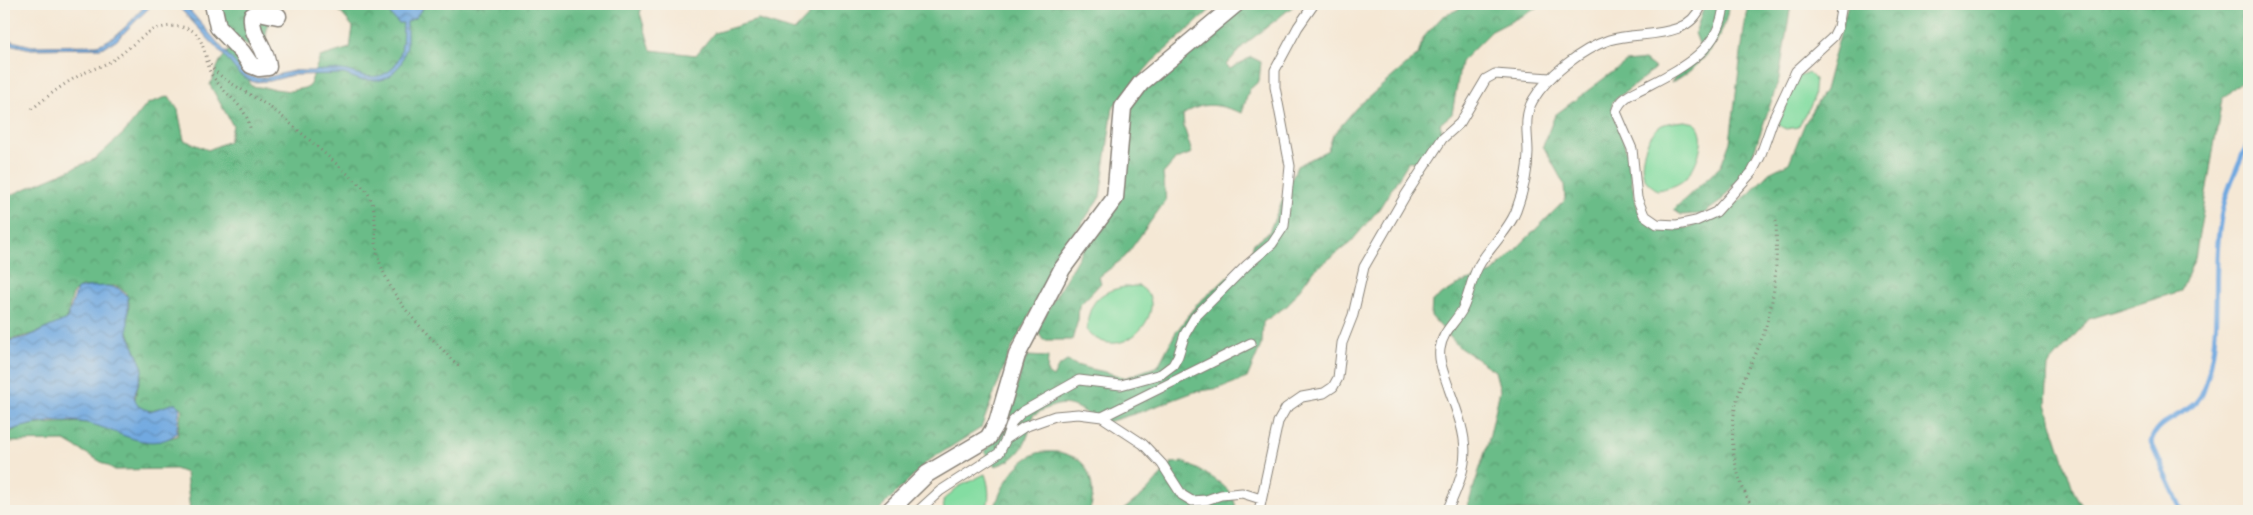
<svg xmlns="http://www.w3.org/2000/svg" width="2253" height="515" viewBox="0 0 2253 515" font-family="'Indie Flower',sans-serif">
<defs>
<pattern id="forest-crowns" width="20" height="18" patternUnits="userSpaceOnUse" patternTransform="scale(1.25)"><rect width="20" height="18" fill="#6bbc88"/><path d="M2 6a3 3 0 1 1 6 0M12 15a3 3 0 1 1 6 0" fill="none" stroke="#57986e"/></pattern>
<pattern id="water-waves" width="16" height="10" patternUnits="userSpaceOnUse" patternTransform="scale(1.25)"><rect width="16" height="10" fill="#71a9e0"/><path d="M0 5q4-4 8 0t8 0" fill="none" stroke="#5c89b5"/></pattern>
</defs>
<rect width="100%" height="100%" fill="#f7f3e8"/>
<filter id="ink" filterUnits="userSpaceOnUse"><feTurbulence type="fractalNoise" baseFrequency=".02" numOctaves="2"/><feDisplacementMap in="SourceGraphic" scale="10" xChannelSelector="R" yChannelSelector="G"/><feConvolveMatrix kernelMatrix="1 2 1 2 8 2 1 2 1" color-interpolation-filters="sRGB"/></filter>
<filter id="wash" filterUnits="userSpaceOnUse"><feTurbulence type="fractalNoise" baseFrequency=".0096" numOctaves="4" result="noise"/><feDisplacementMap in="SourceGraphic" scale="20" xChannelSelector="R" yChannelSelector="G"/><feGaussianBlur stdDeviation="1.12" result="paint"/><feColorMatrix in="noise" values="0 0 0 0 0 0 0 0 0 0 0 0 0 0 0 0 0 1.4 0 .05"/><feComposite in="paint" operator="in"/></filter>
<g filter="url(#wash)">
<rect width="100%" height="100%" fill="#f5e8d5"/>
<!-- green -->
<path fill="#84dda2" stroke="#507c5f" d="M 1808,72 L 1815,79 L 1813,101 L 1798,127 L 1786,129 L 1778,125 L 1798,77 Z
M 1685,121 L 1695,123 C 1709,135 1697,166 1686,178 C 1678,186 1668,188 1657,190 C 1652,186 1648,184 1645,179 C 1637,164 1647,133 1662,125 C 1668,122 1678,122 1685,121 Z
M 1139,286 C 1142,288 1146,291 1148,294 C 1163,317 1120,366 1087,331 C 1087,296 1107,287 1139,286 Z
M 985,474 C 989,485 991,500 985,511 L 944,511 L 943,500 L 958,487 Z"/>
<!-- forest -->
<path fill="url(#forest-crowns)" stroke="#446c52" d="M 219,4 L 277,4 L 268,19 L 266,37 L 250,46 C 229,35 223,27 219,4 Z
M 331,4 L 382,4 L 396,21 L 414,19 L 426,4 L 643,4 L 640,13 L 651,50 L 696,55 L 714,33 L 758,20 L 794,31 L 820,4 L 1217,4 L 1152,62 L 1113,107 L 1100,197 L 1063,251 L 1009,354 L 981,428 L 928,461 L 878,511 L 190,511 L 186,473 L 175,469 L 115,470 L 65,441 L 4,442 L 4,436 C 9,433 15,429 21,427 C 31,423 86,421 97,424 C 133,432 134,450 177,436 L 182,408 L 173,404 L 149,411 L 138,408 L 135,399 L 142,369 L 127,329 L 129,303 L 126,293 L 117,286 L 81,287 L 73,293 L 66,320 L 33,334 L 4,341 L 4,198 L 95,159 L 124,133 L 147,104 L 169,96 L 178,110 L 184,140 L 208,150 L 229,141 L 233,126 L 210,85 L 220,61 L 230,49 L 244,67 L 251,86 L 290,91 L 309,87 L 320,57 L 350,48 L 353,27 L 336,7 Z
M 1242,4 L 1296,4 L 1244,45 L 1226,65 L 1230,69 L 1251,57 L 1261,62 L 1259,81 L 1249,90 L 1242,113 C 1219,105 1204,100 1183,115 L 1184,127 L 1192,153 L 1176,159 L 1163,174 L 1166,200 L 1125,257 L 1099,277 L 1101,283 L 1079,306 L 1078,320 L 1072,340 L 1043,340 L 1037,331 L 1050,306 L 1123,180 L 1127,163 L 1128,113 L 1137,96 Z
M 1469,4 L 1545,4 L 1492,31 L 1461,62 L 1452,114 L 1440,124 L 1443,133 L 1417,162 L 1409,161 L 1379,209 L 1350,243 L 1313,271 L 1288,305 L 1263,322 L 1262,343 L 1247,378 L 1220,388 L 1194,392 L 1143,411 L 1101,424 C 1072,403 1067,397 1033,415 C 1028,440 1022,459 995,466 L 984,451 C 1016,425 1011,391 1027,356 L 1048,357 L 1047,373 L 1053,377 L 1058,367 L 1067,361 C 1085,370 1106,370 1124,378 L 1158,366 L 1176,332 L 1197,304 L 1251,257 L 1253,244 L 1269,232 L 1297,166 L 1328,150 L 1333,135 L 1357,107 L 1418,55 L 1423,38 L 1442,17 Z
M 1705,4 L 1729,4 C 1724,41 1703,65 1671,83 L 1676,74 L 1704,57 L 1695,33 Z
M 1749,4 L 1791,4 L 1779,79 L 1749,166 L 1720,202 L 1703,214 L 1680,215 L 1674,209 L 1721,166 L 1730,142 L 1746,14 Z
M 1848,4 L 2249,4 L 2249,74 L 2222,99 L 2195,258 L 2181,291 L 2089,319 L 2048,366 L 2046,404 L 2074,492 L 2085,511 L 1466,511 L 1488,443 L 1500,390 L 1495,371 L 1460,348 L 1431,316 L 1432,301 L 1461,283 L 1492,273 L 1565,200 L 1564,184 L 1543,146 L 1555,115 L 1626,62 L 1645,60 L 1655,68 L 1636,84 L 1612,102 C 1614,124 1623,134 1627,154 C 1632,177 1632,194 1641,218 L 1660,228 L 1687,228 L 1722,214 L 1749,194 L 1769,173 L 1789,163 L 1805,123 L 1825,90 Z
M 1059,452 C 1065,454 1077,457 1081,462 C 1092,471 1096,499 1089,511 L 994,511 C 999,490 1014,463 1035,454 C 1041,451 1052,452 1059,452 Z
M 1184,462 C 1203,473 1236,485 1236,511 L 1122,511 L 1146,492 L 1172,463 Z"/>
<!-- water -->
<path fill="url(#water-waves)" stroke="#46627e" d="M 147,4 L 153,4 L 116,41 L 101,48 L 31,49 L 4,43 L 4,39 L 32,46 L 97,45 C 118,39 132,19 147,4 Z
M 176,4 L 183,4 L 186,6 L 242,71 C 256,84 273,75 289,72 C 295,70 302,71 308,71 C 320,71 336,68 347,71 C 361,75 374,81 388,72 C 404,61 402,40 403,23 L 398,23 L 381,4 L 425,4 L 416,17 L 407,22 L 407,46 L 401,64 L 390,76 L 381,80 L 360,80 L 344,74 L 292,75 L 270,81 L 253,82 L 239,74 L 227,59 Z
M 107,286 L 118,288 L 128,297 L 128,334 L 143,368 L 134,397 L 138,406 L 150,411 L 175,403 L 180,408 L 176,434 C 146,456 112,425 80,422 C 56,419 26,424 4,433 L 4,342 L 27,337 L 67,319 L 77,289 L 87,287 Z"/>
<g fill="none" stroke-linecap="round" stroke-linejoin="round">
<!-- stream -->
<path stroke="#71a9e0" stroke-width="5" d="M 2182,511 L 2151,442 C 2157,416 2194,416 2203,391 C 2225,334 2210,270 2222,212 C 2227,188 2238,164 2249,141"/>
</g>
</g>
<g filter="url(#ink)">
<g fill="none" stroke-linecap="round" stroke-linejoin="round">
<!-- lane casing -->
<g stroke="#888278" stroke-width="11">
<path id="lane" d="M 1724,4 C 1721,49 1682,68 1647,86 C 1634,92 1620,98 1616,112 L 1632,149 L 1637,198 L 1644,215 L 1657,224 L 1677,225 L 1696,221 L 1716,212 L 1752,172 L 1760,157 L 1773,120 L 1796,71 L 1833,37 L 1838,27 L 1842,4
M 1102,417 L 1251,343
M 1006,439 L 1012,422 L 1022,412 L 1079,380 L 1121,385 L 1161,374 L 1173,365 L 1178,356 L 1185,334 L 1195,317 L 1247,265 L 1272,244 L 1284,226 L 1290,166 L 1275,87 L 1275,70 L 1298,27 L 1314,4
M 918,511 L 940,491 L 999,453 L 1006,439 L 1024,427 L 1055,416 L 1078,414 L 1102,417 L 1143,444 L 1162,464 L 1182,495 L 1192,501 L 1206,500 L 1221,495 L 1242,493 L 1261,499
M 1259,511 L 1278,422 L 1286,408 L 1302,397 L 1324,393 L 1333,387 L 1338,378 L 1342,343 L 1353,315 L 1364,267 L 1405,196 L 1442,139 L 1460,123 L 1486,79 L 1495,74 L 1550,78
M 1447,511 C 1472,457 1469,444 1449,389 C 1445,376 1438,362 1440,349 C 1442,332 1455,323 1462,310 C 1469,296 1471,280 1478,267 C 1488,248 1508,232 1516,211 C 1523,192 1528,173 1528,152 C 1528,134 1523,117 1533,100 C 1547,76 1582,49 1609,40 C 1640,30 1688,42 1702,4"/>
</g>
<!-- street casing -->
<g stroke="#888278" stroke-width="19">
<path id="street" d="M 213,4 L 218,27 L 242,52 L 251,65 L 259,68 L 268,67 C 267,48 250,35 252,16 L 259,12 L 278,16
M 889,511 L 927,474 L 988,438 L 997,423 L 1017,355 L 1062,269 L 1115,198 L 1123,107 L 1141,83 L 1236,4"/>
</g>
<!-- path -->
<path stroke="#888278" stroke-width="3" stroke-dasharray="1 4" stroke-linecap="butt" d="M 206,61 C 213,90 246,101 250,128
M 32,109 C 48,96 63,84 82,74 C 92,69 103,66 113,60 C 126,52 136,40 149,32 C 158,27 172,25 182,27 C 208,31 199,56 216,72 C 235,88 259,98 279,114 C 308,138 336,164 365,189 C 381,210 371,239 380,263 C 397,310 428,333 461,369
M 1754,511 C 1733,474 1726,434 1739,393 C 1747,369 1761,347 1767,322 C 1777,288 1777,254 1776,219"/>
<!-- lane -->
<use href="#lane" stroke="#fff" stroke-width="9"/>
<!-- street -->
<use href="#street" stroke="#fff" stroke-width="16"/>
</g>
</g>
<!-- margin -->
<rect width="2253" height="515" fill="none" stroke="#f7f3e8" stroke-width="20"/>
</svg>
